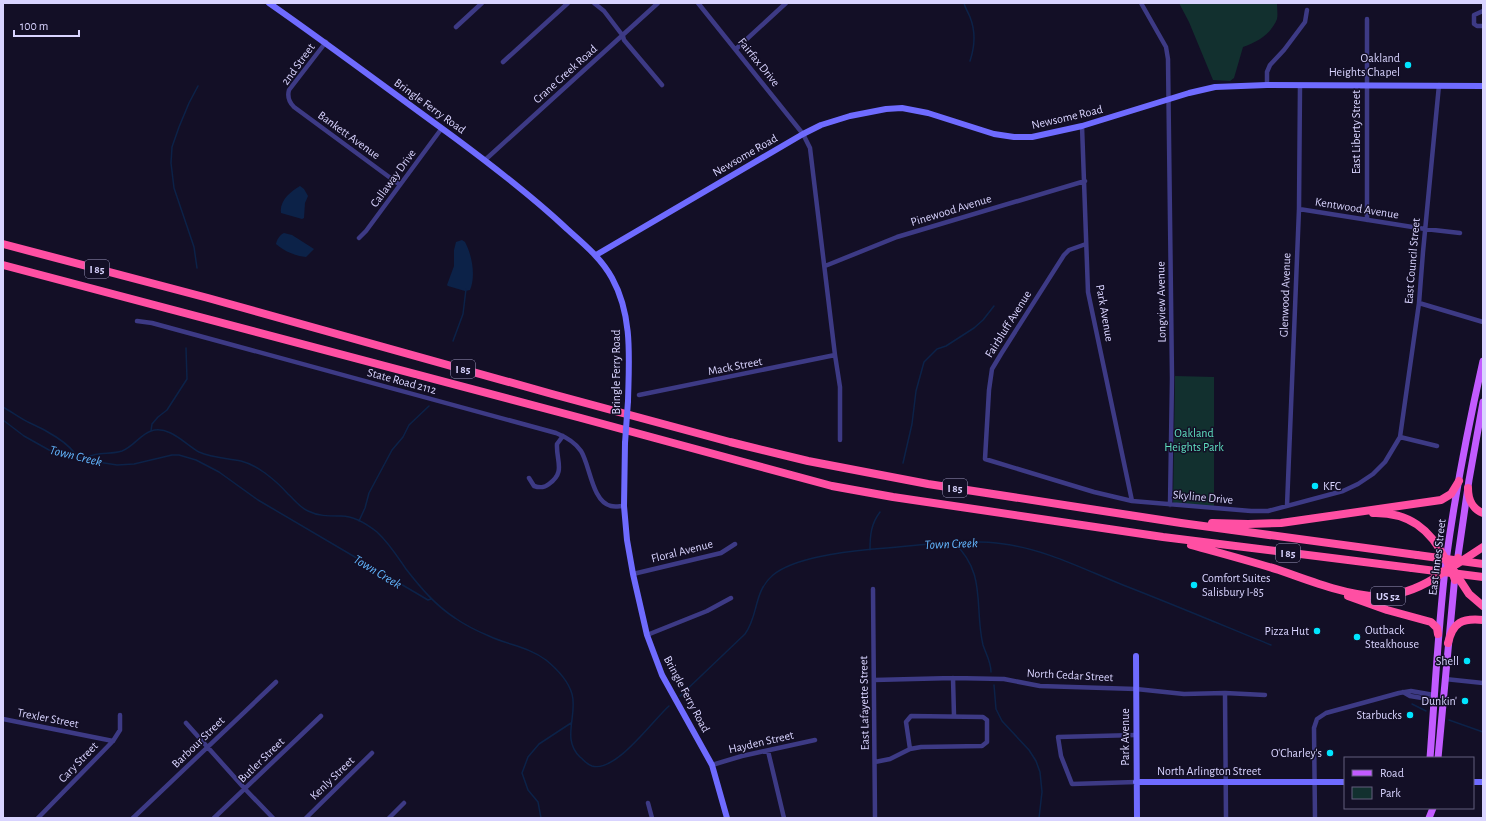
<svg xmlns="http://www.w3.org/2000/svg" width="1486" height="821" viewBox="0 0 1486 821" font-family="'Alegreya Sans',sans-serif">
<rect width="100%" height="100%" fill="#130f26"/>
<!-- green -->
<path fill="#12302f" d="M 1179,3 L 1277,3 C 1277,8 1278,15 1277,19 C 1271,34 1257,42 1243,47 L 1234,78 L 1230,81 L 1213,80 L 1189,22 Z
M 1175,376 L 1214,377 L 1214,506 L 1173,503 Z"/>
<!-- water -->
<path fill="#0c2248" d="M 300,186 L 304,189 L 308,196 L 305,203 L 304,218 L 302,219 L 281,213 C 279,201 291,191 300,186 Z
M 284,233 L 292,235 L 314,249 L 306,257 C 295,256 284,251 276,244 C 277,239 280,235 284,233 Z
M 462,240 L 465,242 C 472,255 476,276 470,290 L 465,291 L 448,286 L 447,285 L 454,266 L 454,250 L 456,242 Z"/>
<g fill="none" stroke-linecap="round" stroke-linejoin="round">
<!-- stream -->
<path stroke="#0c2248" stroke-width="1.5" d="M 964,3 C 965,8 968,12 970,17 C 976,32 975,46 970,61
M 197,268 L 194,247 L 174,188 L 171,163 L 172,147 L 179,127 L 189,103 L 198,86
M 453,341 L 463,314 L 466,289
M 3,407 C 12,412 21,419 30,423 C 44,429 70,443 77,457
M 3,420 L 24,436 L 49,450 L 98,462 L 117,465 L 134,464 L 172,455 L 179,455 L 196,460 L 219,472 L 258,500 L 428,600 L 431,599
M 151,431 L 152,424 L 158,417 L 167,410 L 187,379 L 186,348
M 85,459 C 95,451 110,455 122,451 C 133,447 141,434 151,431 C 169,425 185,444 199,452 C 213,458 227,458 241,461 C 249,463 258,468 265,473 C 273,479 281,486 288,494 C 295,500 299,507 308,511 C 318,516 328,516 339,516 C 353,515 367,524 377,532 C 389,543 397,556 406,569 C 420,587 435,605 455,618 C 465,625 477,631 489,636 C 508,645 529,647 546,660 C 557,669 568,680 572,694 C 578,715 561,739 580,757 C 584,760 586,764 592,766 C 616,773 653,720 669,706
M 903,463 L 912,424 L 916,391 L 924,362 L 937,349 L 946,346 L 974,328 L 983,320 L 994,306
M 359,521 L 365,508 L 369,493 L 392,450 L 403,437 L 409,425 L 429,406
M 954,543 C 987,573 974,607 983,645 C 986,654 991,662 991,672
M 870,550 C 870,535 871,524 880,512
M 994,685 L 996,709 L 1002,721 L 1029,750 L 1036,761 L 1040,772 L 1042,792 L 1039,818
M 680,696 L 745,634 C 759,615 753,592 773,575 C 795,557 845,552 874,549 C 915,546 963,538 1004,544 C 1047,550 1083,569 1123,585 C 1172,604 1222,625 1271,645
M 1412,704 L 1426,711
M 1449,720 L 1483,732
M 541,818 L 538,802 L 528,790 L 522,773 L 528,757 L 539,744 L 571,723"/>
<!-- street -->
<path stroke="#3d3a85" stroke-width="4.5" d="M 594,3 L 604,11 L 623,36 L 624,40 L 662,85
M 698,3 L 803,134 L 810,148 L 835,355 L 840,387 L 840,440
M 1141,3 L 1166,47 L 1168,59 L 1172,378 L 1170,505
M 1483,11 L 1474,15 L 1474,24 L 1477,26 L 1483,26
M 1367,19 L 1367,220
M 456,27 L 482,3
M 326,42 L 289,90 C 287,97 289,102 294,107 L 400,185
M 736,49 L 786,3
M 503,62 L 568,3
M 1267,85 L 1267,72 L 1270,65 L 1284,50 L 1305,22 L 1307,10
M 1082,126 L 1088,292 L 1132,501
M 485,160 L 658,3
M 1299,209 L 1425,229 L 1460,233
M 359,238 L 366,231 L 442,128
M 1086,244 L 1069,250 L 1064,255 L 1001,354 L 992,369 L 989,390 L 985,459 L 1094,492 L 1132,501 L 1251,511 L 1268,511 L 1343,491 L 1358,484 L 1373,474 L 1385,462 L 1400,437 L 1419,303 L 1423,252 L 1439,85
M 825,266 L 897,237 L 1085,181
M 1419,303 L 1483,322
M 137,321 L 152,323 L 556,433 C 566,437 575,442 581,451 C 590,465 592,502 611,506 C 615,507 620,506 624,506
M 639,395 L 835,355
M 1400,437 L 1437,446
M 529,478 L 534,486 C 540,488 544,488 549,484 C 566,472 556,461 557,444 L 563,436
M 1287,506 L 1299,209 L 1300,85
M 633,574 L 721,553 L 735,544
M 873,589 L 875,818
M 647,635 L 707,611 L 731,598
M 953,678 L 954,716
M 1445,679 L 1483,683
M 874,680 L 953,678 L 1004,679 L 1040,686 L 1136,689 L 1184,694 L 1225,693 L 1265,695
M 1403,692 L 1410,696 L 1434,700
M 1225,693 L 1226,818
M 3,719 L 113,741
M 186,723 L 245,789 L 273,818
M 1136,735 L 1058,737 L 1061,756 L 1072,784 L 1136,782
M 768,751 L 784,818
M 875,762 L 890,759 L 910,749 L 921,747 L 982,746 L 987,742 L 987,720 L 983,717 L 911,716 L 906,722 L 910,749
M 712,765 L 742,756 L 815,740
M 648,803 L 652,818
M 38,818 L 113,741 L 120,730 L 120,715
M 133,818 L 276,682
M 214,818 L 321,716
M 306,818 L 372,753
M 389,818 L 404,803
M 1315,818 L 1314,728 L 1317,719 L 1326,713 L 1399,693 L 1411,691 L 1434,695"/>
<!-- secondary -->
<path stroke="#6f6bff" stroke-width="6" d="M 269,3 C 332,47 393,93 455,138 C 494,167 532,196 567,229 C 584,244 601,258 612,278 C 633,316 629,359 628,401
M 596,255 L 803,134 L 821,125 L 850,116 L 886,109 L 902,108 L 928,113 L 994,134 L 1014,137 L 1032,137 L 1082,126 L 1189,93 L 1215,87 L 1267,85 L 1483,86
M 625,443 L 624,506 L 627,540 L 633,574 L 647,635 L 662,675 L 712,765 L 727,818
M 1136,656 L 1137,818
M 1136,782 L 1345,782
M 1473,782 L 1483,782"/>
<!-- primary -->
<path stroke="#c25bff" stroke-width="7" d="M 1457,563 L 1469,480 L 1483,402
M 1430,758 C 1435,692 1438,627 1446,561 C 1455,494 1468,427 1483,361
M 1438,758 L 1455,575
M 1429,818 L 1433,808"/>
<!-- highway -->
<path stroke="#ff4fa3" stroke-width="8" d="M 3,244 L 208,298 L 552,394 L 730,442 L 808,461 L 928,484 L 1181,523 L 1417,555
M 3,265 L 581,418 L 832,486 L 893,497 L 1163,537 L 1412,568
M 1468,488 C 1468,498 1472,509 1483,513
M 1373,513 C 1409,512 1430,529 1446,560 C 1449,566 1453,573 1455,580
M 1212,523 L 1248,524 L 1281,523 L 1441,500 L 1451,494 L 1459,481
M 1191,545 C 1220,553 1250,561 1279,570 C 1307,580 1348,596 1378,596 C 1399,596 1417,589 1435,578 C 1443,572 1453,567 1458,558
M 1457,564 L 1483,547
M 1454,571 L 1469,594 L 1483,606
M 1348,596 L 1387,610 L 1431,622 L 1437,628 L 1438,634
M 1448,643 C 1453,622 1462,618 1483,620"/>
<!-- secondary-bridge -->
<path stroke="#6f6bff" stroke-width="6" d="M 625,443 L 628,401"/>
<!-- highway-bridge -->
<path stroke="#ff4fa3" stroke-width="8" d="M 1417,555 L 1483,564
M 1412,568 L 1483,577"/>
</g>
<!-- markers -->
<g fill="#00e5ff" stroke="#130f26" stroke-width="1.5">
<circle cx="1408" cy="65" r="4"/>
<circle cx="1315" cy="486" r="4"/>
<circle cx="1194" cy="585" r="4"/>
<circle cx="1317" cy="631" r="4"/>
<circle cx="1357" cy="637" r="4"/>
<circle cx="1467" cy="661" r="4"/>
<circle cx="1465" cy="701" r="4"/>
<circle cx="1410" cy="715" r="4"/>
<circle cx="1330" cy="753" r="4"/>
</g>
<g text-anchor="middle" stroke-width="3" stroke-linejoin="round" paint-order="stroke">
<!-- shield labels -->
<g fill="#130f26" stroke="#9e99be" stroke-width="1">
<rect x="85" y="260" width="24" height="18" rx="3"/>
<rect x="451" y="360" width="24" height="18" rx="3"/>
<rect x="943" y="479" width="24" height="18" rx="3"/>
<rect x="1276" y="544" width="24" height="18" rx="3"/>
<rect x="1371" y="587" width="34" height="18" rx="3"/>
</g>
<g font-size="11" font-weight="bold" fill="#d9d4ff">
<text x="97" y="273">I 85</text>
<text x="463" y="373">I 85</text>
<text x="955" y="492">I 85</text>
<text x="1288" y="557">I 85</text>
<text x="1388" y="600">US 52</text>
</g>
<!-- poi labels -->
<g font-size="12" fill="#d9d4ff" stroke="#130f26" text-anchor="end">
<text x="1400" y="62">Oakland<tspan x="1400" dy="14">Heights Chapel</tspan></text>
<text x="1323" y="490" text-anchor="start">KFC</text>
<text x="1202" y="582" text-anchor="start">Comfort Suites<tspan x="1202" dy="14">Salisbury I-85</tspan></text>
<text x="1365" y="634" text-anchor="start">Outback<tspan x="1365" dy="14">Steakhouse</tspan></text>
<text x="1309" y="635">Pizza Hut</text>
<text x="1459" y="665">Shell</text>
<text x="1457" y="705">Dunkin'</text>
<text x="1402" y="719">Starbucks</text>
<text x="1322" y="757">O'Charley's</text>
</g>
<!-- street labels -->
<g font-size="12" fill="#d9d4ff" stroke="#130f26">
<text transform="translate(759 62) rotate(51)" y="4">Fairfax Drive</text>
<text transform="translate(298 64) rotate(-54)" y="4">2nd Street</text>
<text transform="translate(565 74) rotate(-42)" y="4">Crane Creek Road</text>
<text transform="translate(430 106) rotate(36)" y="4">Bringle Ferry Road</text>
<text transform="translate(1067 117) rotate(-13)" y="4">Newsome Road</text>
<text transform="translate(1356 132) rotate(-90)" y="4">East Liberty Street</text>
<text transform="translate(349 135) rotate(36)" y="4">Bankett Avenue</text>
<text transform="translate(745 155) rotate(-30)" y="4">Newsome Road</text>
<text transform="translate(393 178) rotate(-54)" y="4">Callaway Drive</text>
<text transform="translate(1357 208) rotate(9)" y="4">Kentwood Avenue</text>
<text transform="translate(951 210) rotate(-17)" y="4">Pinewood Avenue</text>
<text transform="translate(1412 261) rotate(-85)" y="4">East Council Street</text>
<text transform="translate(1285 295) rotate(-88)" y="4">Glenwood Avenue</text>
<text transform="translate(1161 302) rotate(-91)" y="4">Longview Avenue</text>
<text transform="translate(1105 313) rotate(80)" y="4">Park Avenue</text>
<text transform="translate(1008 324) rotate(-58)" y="4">Fairbluff Avenue</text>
<text transform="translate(735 366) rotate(-11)" y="4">Mack Street</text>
<text transform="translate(616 372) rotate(-90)" y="4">Bringle Ferry Road</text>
<text transform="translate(402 381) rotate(15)" y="4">State Road 2112</text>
<text transform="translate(1203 497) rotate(5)" y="4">Skyline Drive</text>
<text transform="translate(682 551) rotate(-14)" y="4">Floral Avenue</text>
<text transform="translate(1437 557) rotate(-83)" y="4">East Innes Street</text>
<text transform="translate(1070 675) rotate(3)" y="4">North Cedar Street</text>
<text transform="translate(687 694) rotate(62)" y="4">Bringle Ferry Road</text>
<text transform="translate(864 703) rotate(-91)" y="4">East Lafayette Street</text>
<text transform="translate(48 718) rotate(11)" y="4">Trexler Street</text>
<text transform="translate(1125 737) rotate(-90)" y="4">Park Avenue</text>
<text transform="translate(198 742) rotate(-44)" y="4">Barbour Street</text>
<text transform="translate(761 742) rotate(-13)" y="4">Hayden Street</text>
<text transform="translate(261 760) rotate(-44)" y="4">Butler Street</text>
<text transform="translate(78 762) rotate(-46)" y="4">Cary Street</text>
<text x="1209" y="775">North Arlington Street</text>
<text transform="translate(332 778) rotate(-44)" y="4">Kenly Street</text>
</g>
<!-- park labels -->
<g font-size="12" fill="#5fe0c0" stroke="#130f26">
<text x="1194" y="437">Oakland<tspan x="1194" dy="14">Heights Park</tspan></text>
</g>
<!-- water labels -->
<g font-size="13" font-style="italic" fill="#62b6ff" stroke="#130f26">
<text transform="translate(76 455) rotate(14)" y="5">Town Creek</text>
<text transform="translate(951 543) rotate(-2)" y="5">Town Creek</text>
<text transform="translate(378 571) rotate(31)" y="5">Town Creek</text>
</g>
</g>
<!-- border -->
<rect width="1486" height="821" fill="none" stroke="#d9d4ff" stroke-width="8"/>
<!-- legend -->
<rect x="1344" y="757" width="130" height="52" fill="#130f26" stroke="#625e7d"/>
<rect x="1352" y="770" width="20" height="6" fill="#c25bff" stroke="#625e7d"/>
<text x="1380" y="777" font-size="12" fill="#d9d4ff">Road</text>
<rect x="1352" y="787" width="20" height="12" fill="#12302f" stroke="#625e7d"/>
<text x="1380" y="797" font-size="12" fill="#d9d4ff">Park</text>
<!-- scale -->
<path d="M14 30v6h65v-6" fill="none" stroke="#d9d4ff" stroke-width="2"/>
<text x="20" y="30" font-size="12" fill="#d9d4ff" stroke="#130f26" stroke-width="3" paint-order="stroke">100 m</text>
</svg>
